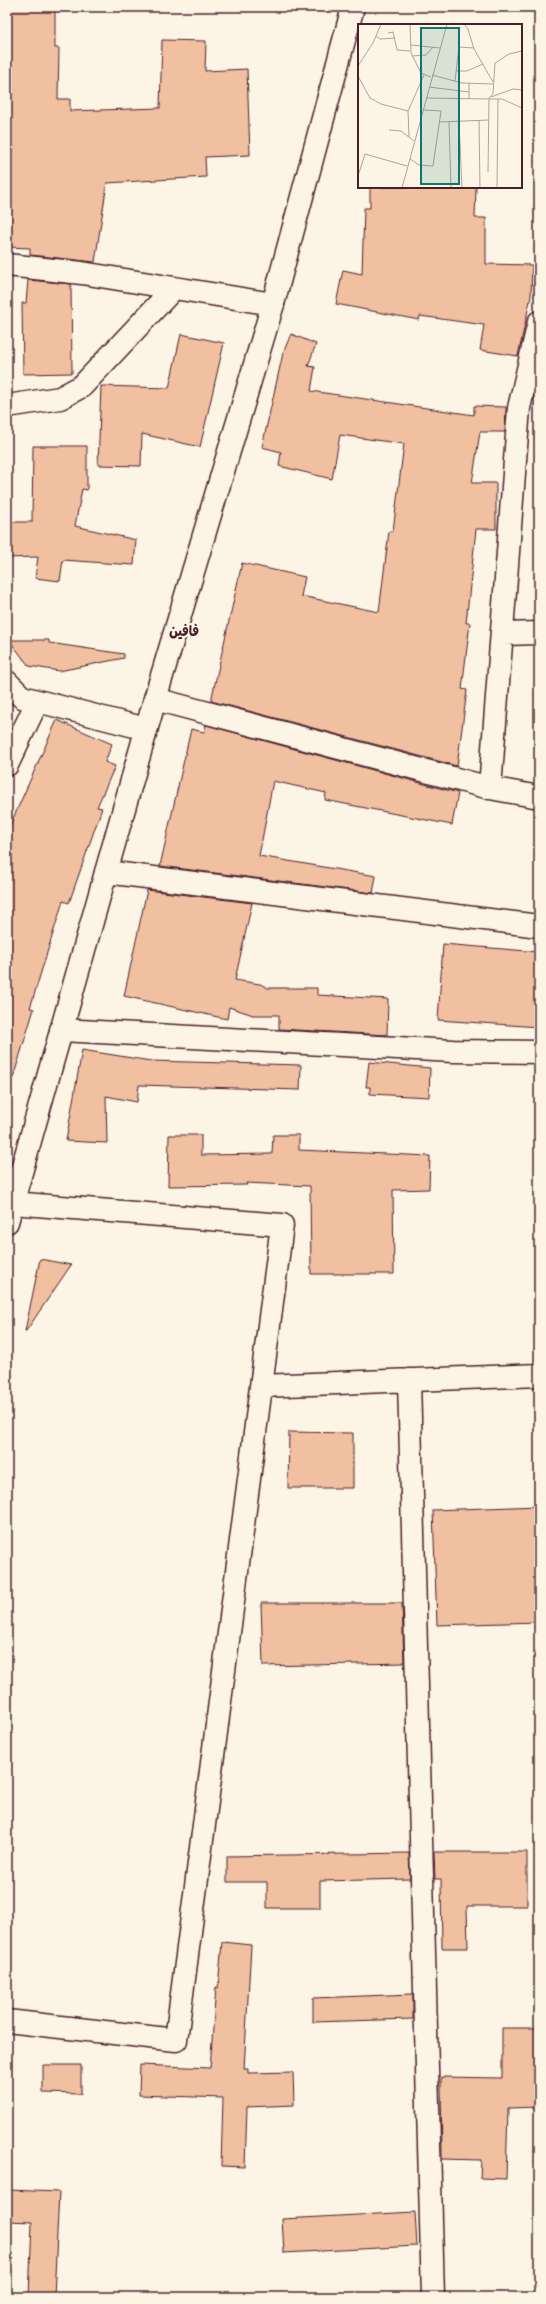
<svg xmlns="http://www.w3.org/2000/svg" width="546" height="2304" viewBox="0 0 546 2304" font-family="Itim,'Playpen Sans Arabic',sans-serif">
<rect width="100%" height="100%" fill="#fcf5e5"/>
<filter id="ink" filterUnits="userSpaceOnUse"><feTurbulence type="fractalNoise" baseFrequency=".025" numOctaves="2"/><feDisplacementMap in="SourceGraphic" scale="8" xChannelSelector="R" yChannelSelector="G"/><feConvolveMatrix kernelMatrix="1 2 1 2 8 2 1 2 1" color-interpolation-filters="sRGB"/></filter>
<g filter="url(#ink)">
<!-- building -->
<path fill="#f1c0a1" stroke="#4a1f2b" d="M 7,7 L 55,7 L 55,48 L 59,48 L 58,99 L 70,99 L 70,111 L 160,108 L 162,40 L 206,41 L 205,71 L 247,69 L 250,155 L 205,157 L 206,177 L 107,183 L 95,262 L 30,255 L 30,248 L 7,247 Z
M 370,187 L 476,187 L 475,218 L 486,218 L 486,264 L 532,265 L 531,296 L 518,356 L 480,350 L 484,325 L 420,316 L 419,320 L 336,304 L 343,270 L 362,274 L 364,208 L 370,208 Z
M 28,280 L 71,284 L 72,373 L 23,374 L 22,303 L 26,303 Z
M 181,334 L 224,343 L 200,447 L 142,434 L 141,466 L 98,465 L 101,386 L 169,388 Z
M 291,334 L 316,344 L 308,366 L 315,367 L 311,391 L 474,415 L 474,406 L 506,407 L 505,432 L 480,432 L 472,483 L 496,483 L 496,529 L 476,529 L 466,623 L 470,623 L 462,689 L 467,690 L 457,766 L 211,701 L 242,563 L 305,577 L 301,596 L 379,612 L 389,531 L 393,531 L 404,444 L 340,435 L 332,479 L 279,466 L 281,452 L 262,447 L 283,353 Z
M 33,446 L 87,446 L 87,490 L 82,489 L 75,526 L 136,540 L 134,565 L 63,560 L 60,581 L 35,578 L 38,557 L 7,558 L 7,522 L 32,522 Z
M 9,640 L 49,640 L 49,643 L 124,654 L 124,658 L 59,671 L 29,666 Z
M 57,720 L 112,744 L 105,762 L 115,766 L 97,807 L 102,808 L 69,903 L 63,901 L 30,1008 L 34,1009 L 13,1078 L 7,1077 L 7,832 Z
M 206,725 L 458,793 L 452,825 L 325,800 L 326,793 L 273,781 L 259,856 L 376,876 L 373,893 L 160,866 L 191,729 L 204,732 Z
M 147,890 L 252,903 L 235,980 L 260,984 L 268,988 L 317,988 L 317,995 L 388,999 L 387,1035 L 279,1029 L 279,1015 L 253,1015 L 229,1007 L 227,1019 L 124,996 Z
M 443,944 L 539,952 L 539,1027 L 438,1020 Z
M 82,1050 L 151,1061 L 301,1065 L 300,1090 L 139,1085 L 137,1102 L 106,1096 L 107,1143 L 66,1141 Z
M 369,1062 L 430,1068 L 429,1097 L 370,1094 L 370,1087 L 366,1087 Z
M 169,1135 L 201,1135 L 201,1155 L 272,1154 L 273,1135 L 299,1135 L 299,1150 L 430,1156 L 429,1189 L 393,1190 L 394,1274 L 311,1274 L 310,1186 L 246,1183 L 247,1185 L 168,1186 Z
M 40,1259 L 71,1265 L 26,1331 L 25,1331 Z
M 289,1432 L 353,1433 L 353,1488 L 288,1488 Z
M 539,1506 L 539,1622 L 437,1625 L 433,1510 Z
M 261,1603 L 402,1603 L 404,1663 L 263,1666 Z
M 434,1852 L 527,1852 L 527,1906 L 467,1906 L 468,1948 L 442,1948 L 441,1879 L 435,1879 Z
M 409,1853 L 410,1879 L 320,1881 L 320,1908 L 267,1908 L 267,1882 L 227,1882 L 227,1856 Z
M 222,1942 L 251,1945 L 244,2069 L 248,2069 L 248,2073 L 293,2072 L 294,2105 L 247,2107 L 245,2167 L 221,2166 L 223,2098 L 139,2095 L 140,2065 L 210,2068 L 216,1987 L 218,1988 Z
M 413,1994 L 413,2019 L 313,2022 L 313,1998 Z
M 502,2028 L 539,2028 L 539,2107 L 508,2108 L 506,2179 L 480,2178 L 481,2160 L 442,2159 L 441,2077 L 502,2078 Z
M 43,2065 L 81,2065 L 81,2094 L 43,2093 Z
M 7,2190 L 59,2192 L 54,2297 L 29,2297 L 32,2222 L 7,2221 Z
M 415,2212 L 417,2246 L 284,2253 L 282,2219 Z"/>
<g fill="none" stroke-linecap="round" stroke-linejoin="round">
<!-- minor casing -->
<g stroke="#4a1f2b" stroke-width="25">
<path id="minor" d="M 7,265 L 82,273 L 273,304
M 7,406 L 60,398 L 82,386 L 174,288
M 502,634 L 539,633
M 7,682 L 22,697 L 146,729
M 155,699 L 490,788 L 539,797
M 7,765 L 37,702
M 490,788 L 519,408 L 539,322
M 106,872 L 539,926
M 409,1380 L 433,2297
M 261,1386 L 539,1375
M 7,2021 L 176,2040 L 282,1225 L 12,1203"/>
</g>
<!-- tertiary casing -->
<g stroke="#4a1f2b" stroke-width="25">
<path id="tertiary" d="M 61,1030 L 453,1051 L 539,1052"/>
</g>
<!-- secondary casing -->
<g stroke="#4a1f2b" stroke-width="25">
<path id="secondary" d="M 7,1222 L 155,699 L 273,304 L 353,7"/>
</g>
<!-- minor -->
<use href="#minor" stroke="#fcf5e5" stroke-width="22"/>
<!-- tertiary -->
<use href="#tertiary" stroke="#fcf5e5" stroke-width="22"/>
<!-- secondary -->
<use href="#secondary" stroke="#fcf5e5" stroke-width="22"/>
</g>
</g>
<g text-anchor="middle" stroke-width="4" stroke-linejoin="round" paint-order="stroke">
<!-- quarter labels -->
<g font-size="14" font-weight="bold" fill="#4a1f2b" stroke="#fcf5e5">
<text x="184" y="636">فافين</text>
</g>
</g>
<!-- overview -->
<g transform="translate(358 24)">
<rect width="164" height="164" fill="#fcf5e5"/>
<path fill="none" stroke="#b59f9b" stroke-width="1" d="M 52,0 L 53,29 L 63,49 L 73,53M 106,0 L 110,5 L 116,25 L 135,58M 30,9 L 35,8 L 39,26 L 52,27M 18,12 L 22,15 L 37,14M 53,21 L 82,24M 54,32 L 68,31 L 75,23M 0,42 L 15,19 L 23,0M 98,47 L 109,47 L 125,40M 74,51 L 104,59 L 135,60M 0,52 L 12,74 L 23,80 L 50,87M 97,57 L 101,23 L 116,24M 111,59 L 111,75M 71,63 L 111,68M 133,73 L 155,65 L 164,66M 69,74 L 130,75 L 135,70 L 137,39 L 151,30 L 164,27M 131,75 L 144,75 L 164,84M 121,96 L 122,164M 101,97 L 104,164M 81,98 L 131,96M 91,98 L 93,164M 31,106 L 43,107 L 56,117M 51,113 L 50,87 L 66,51M 52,135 L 61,141 L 75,142 L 83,87 L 65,86M 130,148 L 131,75M 0,152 L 7,130 L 49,142M 44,164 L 89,0M 139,164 L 140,75"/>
<path fill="#0f766e" fill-opacity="0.15" stroke="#0f766e" stroke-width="2" d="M 63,4 L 101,4 L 101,160 L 63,160 Z"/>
<rect width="164" height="164" fill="none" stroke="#4a1f2b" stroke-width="2"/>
</g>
<!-- margin -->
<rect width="546" height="2304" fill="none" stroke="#fcf5e5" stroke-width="24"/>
<rect x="12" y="12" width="522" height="2280" fill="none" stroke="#4a1f2b" stroke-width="1.5" filter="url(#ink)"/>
</svg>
